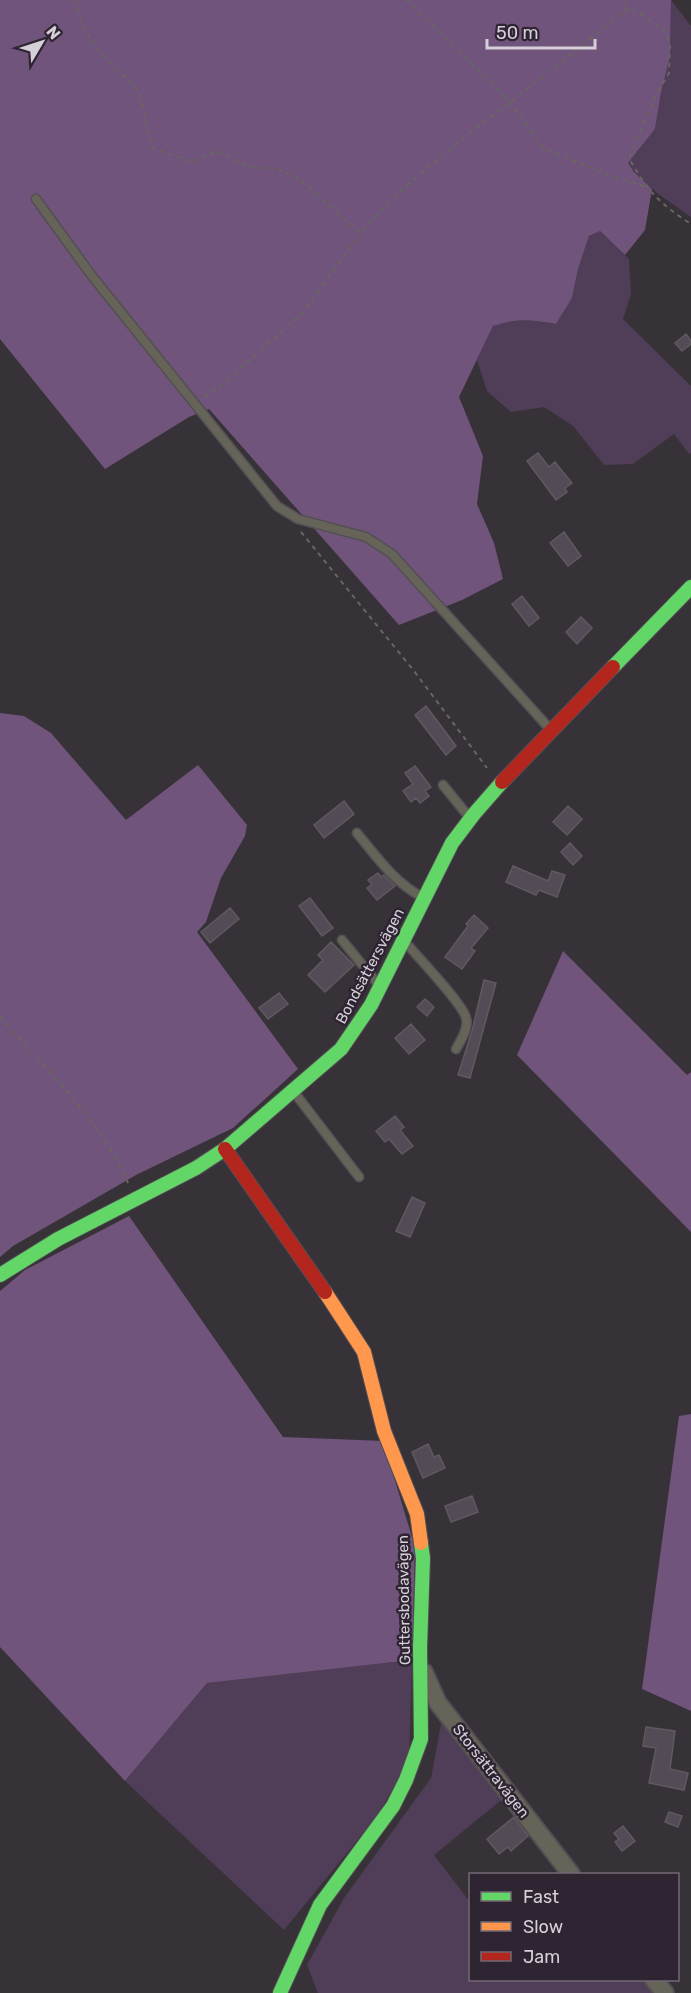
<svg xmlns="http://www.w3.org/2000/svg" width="691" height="1993" viewBox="0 0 691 1993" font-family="Rubik,sans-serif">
<rect width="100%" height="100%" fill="#373238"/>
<!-- green -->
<path fill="#503d57" d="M 671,0 L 691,26 L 691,217 C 669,201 643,186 628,163 L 655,129 L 661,93 L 670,56 Z
M 600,231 L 629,259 L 631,294 L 623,319 L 691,386 L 691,453 L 689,454 L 674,434 L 633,464 L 604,465 L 573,426 L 544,407 L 511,412 L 487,391 L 477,360 L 493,326 C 519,318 530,320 556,324 L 572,298 L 578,269 L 589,236 Z
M 412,1660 L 409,1760 L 378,1815 L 284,1930 L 125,1781 L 207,1683 Z
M 442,1719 L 505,1797 L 434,1855 L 470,1902 L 470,1980 L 646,1980 L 656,1993 L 318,1993 L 307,1965 L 344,1898 L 431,1778 Z"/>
<!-- forest -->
<path fill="#70547b" d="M 0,0 L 671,0 L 670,56 L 661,93 L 655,129 L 628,163 L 634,172 L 652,189 L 645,230 L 625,255 L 600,231 L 589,236 L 578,269 L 572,298 L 556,324 C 531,320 518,318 493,326 L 459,397 L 483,456 L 477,504 L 494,543 L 503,579 L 462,600 L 399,625 L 209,409 L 189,417 L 105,469 L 0,339 Z
M 0,713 L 24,716 L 51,733 L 126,820 L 198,765 L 247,825 L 245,836 L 221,878 L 206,922 L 197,932 L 298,1069 L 233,1128 L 136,1175 L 13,1246 L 0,1257 Z
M 563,951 L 687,1075 L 691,1072 L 691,1232 L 517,1055 Z
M 129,1216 L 283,1437 L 383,1441 L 415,1547 L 412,1660 L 207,1683 L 125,1781 L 0,1647 L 0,1291 L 25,1270 Z
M 691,1414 L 691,1711 L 642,1689 L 679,1416 Z"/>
<!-- building -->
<path fill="#534b56" stroke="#5e5a5f" stroke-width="1.5" d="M 686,334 L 691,341 L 691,344 L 682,351 L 675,343 Z
M 538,453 L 549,467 L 555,462 L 572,483 L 565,488 L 567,492 L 556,500 L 527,461 Z
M 564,532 L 581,556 L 568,566 L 550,543 Z
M 522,596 L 539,618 L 529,626 L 512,604 Z
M 581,617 L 592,628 L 577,644 L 566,632 Z
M 426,706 L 456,746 L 446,755 L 415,715 Z
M 415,766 L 431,787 L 425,791 L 429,796 L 420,803 L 416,798 L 411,802 L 403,791 L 413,784 L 405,773 Z
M 344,801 L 354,814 L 324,838 L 314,825 Z
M 568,806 L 582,819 L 567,835 L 553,822 Z
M 570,843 L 582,856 L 573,865 L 561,852 Z
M 513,866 L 548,881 L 552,871 L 565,875 L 557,897 L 539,890 L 536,895 L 506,882 Z
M 378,873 L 381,877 L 384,875 L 395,886 L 377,900 L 367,888 L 372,884 L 368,880 Z
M 310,898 L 333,928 L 322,936 L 299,906 Z
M 230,908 L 239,919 L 210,943 L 201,932 Z
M 474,915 L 488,928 L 471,948 L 475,951 L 462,969 L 445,957 L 468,926 L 466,924 Z
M 331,942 L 354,965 L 325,992 L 308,975 L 323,960 L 318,955 Z
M 484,980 L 496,983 L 470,1078 L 458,1075 L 472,1031 Z
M 279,993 L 288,1004 L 268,1019 L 259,1008 Z
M 425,999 L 434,1007 L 427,1016 L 417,1007 Z
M 411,1024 L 425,1040 L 409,1054 L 395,1038 Z
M 395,1116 L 404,1127 L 400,1130 L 413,1146 L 402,1154 L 389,1139 L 385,1142 L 376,1131 Z
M 412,1197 L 425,1203 L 410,1237 L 396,1231 Z
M 428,1444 L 434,1457 L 439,1455 L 445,1468 L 423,1478 L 412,1452 Z
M 472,1496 L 478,1512 L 451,1522 L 445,1506 Z
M 646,1727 L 675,1731 L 670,1769 L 688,1773 L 684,1790 L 649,1783 L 656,1748 L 643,1746 Z
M 669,1812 L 682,1816 L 678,1827 L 665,1822 Z
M 514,1817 L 528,1836 L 511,1851 L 508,1847 L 499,1854 L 487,1839 Z
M 623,1826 L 635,1841 L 622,1851 L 615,1842 L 619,1839 L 614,1833 Z"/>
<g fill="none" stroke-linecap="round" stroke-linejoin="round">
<!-- lane casing -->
<g stroke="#534f54" stroke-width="11">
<path id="lane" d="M 36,199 L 92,276 L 277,506 L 298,519 L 366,537 L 392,554 L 550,729
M 443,785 L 469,817
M 357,833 C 376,856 395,883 422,897
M 342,940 L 378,984
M 406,943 C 418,957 463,1004 466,1018 C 469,1028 461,1040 456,1049
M 294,1092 L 359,1177"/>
</g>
<!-- street casing -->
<g stroke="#534f54" stroke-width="20">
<path id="street" d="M 424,1672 L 438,1703 L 571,1874
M 654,1980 L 665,1993"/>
</g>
<!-- fast casing -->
<g stroke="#534f54" stroke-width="16">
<path id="fast" d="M 613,667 L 691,587
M 0,1275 L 58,1239 L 196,1168 L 225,1149 L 341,1049 L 371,1005 L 452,843 L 474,814 L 502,782
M 280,1993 L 320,1905 L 393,1806 L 406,1780 L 421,1739 L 420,1648 L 423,1558 L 421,1543"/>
</g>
<!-- slow casing -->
<g stroke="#534f54" stroke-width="16">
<path id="slow" d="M 325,1292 L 364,1352 L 384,1431 L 417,1514 L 421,1543"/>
</g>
<!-- jam casing -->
<g stroke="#534f54" stroke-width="16">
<path id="jam" d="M 502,782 L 613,667
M 225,1149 L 325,1292"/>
</g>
<!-- path -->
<path stroke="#686661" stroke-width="2" stroke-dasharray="4.5 4.5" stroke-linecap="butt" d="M 74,0 L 82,24 L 92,41 L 109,62 L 133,85 L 140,94 L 152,148 L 192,162 C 228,142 220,156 251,167 C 259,169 267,167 275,169 C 300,175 317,195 336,212 C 344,219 353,226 361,233 C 389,199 421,173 455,145 C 512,99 572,56 628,8 L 648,18 L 664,31 L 670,45 L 669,73 L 656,95 L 629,158 C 647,191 660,204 691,224
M 406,0 L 494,85 L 509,101 L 543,148 L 611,176 L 647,187
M 623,0 L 628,8
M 205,397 L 237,372 L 303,312 L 361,233
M 301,532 L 414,671 L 487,768
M 0,1017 C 45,1069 101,1119 128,1183"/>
<!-- lane -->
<use href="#lane" stroke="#666459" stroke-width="8"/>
<!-- street -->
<use href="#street" stroke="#666459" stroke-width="16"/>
<!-- fast -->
<use href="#fast" stroke="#63d668" stroke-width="14"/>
<!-- slow -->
<use href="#slow" stroke="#ff974d" stroke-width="14"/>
<!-- jam -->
<use href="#jam" stroke="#b3261e" stroke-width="14"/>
</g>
<g text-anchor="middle" stroke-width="5" stroke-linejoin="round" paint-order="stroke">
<!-- street labels -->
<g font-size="15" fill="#d5cfd8" stroke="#2e2432">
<text transform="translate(370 966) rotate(-62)" y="5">Bondsättersvägen</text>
<text transform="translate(404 1600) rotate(-91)" y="5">Guttersbodavägen</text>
<text transform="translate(491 1771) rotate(52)" y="5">Storsättravägen</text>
</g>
</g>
<!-- legend -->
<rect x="469" y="1873" width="210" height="108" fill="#2e2432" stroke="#716874" stroke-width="1.5"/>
<rect x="481" y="1892" width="30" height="9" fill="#63d668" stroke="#716874" stroke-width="1.5"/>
<text x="523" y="1903" font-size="18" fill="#d5cfd8">Fast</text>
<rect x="481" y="1922" width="30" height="9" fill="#ff974d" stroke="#716874" stroke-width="1.5"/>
<text x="523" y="1933" font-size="18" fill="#d5cfd8">Slow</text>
<rect x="481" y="1952" width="30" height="9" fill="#b3261e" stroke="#716874" stroke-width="1.5"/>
<text x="523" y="1963" font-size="18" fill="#d5cfd8">Jam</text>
<!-- north arrow -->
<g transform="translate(42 42) rotate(51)" stroke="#2e2432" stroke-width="4.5" paint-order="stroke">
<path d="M0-4.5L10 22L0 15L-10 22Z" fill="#d5cfd8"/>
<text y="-9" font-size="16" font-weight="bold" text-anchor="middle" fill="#d5cfd8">N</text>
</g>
<!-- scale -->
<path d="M487 39v9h108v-9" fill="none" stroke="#d5cfd8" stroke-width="3"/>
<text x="496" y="39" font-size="18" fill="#d5cfd8" stroke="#2e2432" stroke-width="4.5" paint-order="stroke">50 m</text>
</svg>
